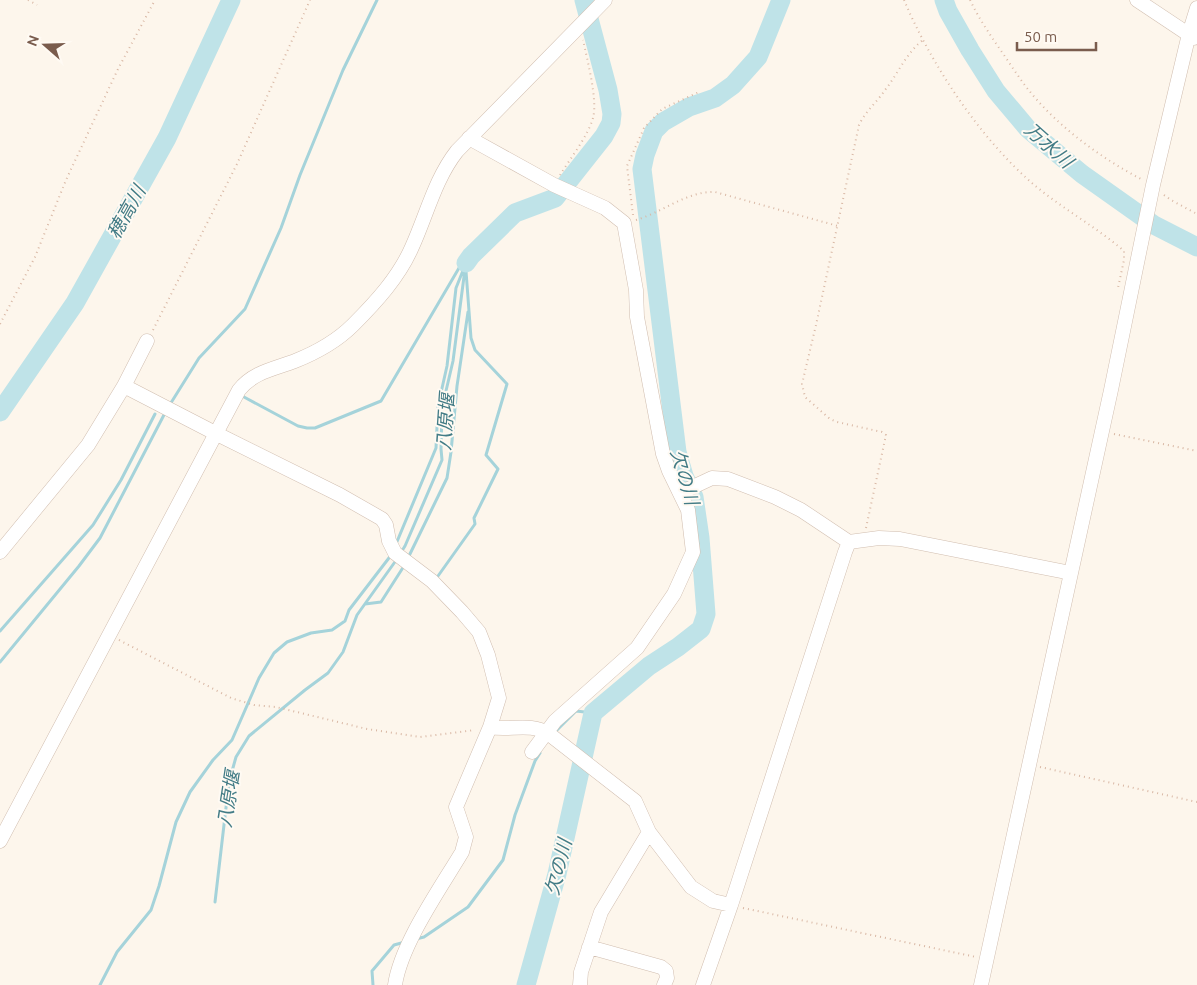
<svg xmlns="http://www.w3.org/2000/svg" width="1197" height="985" viewBox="0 0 1197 985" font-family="Ubuntu,'Noto Sans JP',sans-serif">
<rect width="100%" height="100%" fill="#fdf6ec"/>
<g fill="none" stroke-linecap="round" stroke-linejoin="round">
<!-- stream -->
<path stroke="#a5d3da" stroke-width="3" d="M 244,397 L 298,426 L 307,428 L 315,428 L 381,401 L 459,268 L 465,263
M 169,406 L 199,358 L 245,309 L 281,228 L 300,175 L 343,70 L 377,0
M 396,544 L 436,448 L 438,406 L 447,366 L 456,288 L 466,263
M 400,554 L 405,546 L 442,460 L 441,449 L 442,408 L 453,361 L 465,269
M 408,558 L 447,478 L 451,452 L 457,386 L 468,312
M 438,576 L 475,524 L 474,518 L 498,469 L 486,455 L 507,384 L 475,350 L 471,338 L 466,271
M 365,604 L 381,602 L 404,566
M 0,631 L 93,525 L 121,480 L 155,414
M 0,662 L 79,566 L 100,538 L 166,411
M 557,730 L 576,711 L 593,713
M 215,902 L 229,782 L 236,757 L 249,736 L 305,690 L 328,673 L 343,652 L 357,615 L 397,559
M 416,939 L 424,937 L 468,907 L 503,860 L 515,815 L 535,761 L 540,753
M 100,985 L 117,952 L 151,910 L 159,886 L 176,822 L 190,792 L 213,760 L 232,740 L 259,678 L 274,653 L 287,642 L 311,633 L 332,630 L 345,621 L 349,610 L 392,554
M 373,985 L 372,971 L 394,945 L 405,942"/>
<!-- river -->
<path stroke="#bfe3e8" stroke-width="19" d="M 944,0 L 948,11 L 970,50 L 996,91 L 1028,129 L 1082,174 L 1154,225 L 1197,247
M 466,263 L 471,256 L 515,213 L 555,198 L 604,136 L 611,123 L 612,114 L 608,90 L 584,0
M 0,412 L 75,303 L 167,138 L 231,0
M 526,985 L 557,874 L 593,713 L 649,666 L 678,647 L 701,629 L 706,614 L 700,538 L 694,497 L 684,476 L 677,452 L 642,169 L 645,155 L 654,131 L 663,122 L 689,107 L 715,98 L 733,85 L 758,57 L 781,0"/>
<!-- minor casing -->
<g stroke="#d1beb0" stroke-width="15">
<path id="minor" d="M 1137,0 L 1194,38
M 469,138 L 554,185 L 605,208 L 624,223 L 636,290 L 637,317 L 663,454 L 669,471 L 688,510 L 693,552 L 674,594 L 637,648 L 555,721 L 532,752
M 124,386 L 215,433 L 340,495 L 382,519 L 386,525 L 389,541 L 395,553 L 432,581 L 462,612 L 479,632 L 488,655 L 499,698 L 490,727 L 456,807 L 466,837 L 462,852 C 440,889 401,944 395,985
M 680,493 L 712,478 L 728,479 L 775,497 L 801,510 L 849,542 L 879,538 L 900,539 L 1071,573
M 0,552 L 88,445 L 124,386 L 147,341
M 490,727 C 509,731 531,722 549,734 L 635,801 L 649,832 L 691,887 L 713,901 L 731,905
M 0,841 L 239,390 C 253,372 274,369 295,361 C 315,353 337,341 353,325 C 376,302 399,277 412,247 C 427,214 435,179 457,151 L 605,0
M 589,947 L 661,967 L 666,971 L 667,978 L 664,985
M 580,985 L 581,972 L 601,912 L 649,832
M 703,985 L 731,905 L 845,552 L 849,542
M 981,985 L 1111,390 L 1153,185 L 1189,34 L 1197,8"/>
</g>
<!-- path -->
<path stroke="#d9b8a5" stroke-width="2" stroke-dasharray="1 4" stroke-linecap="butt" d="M 28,0 L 37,5
M 904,0 C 931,64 979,137 1032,183 C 1061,208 1095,226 1124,251 L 1124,260 L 1118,288
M 970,0 C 980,21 993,39 1006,58 C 1014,70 1022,82 1031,93 C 1060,128 1101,158 1141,179
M 560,175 C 570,159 588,136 593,118 C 598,100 587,59 583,40
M 1164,195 L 1171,200 L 1197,214
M 633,215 L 627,166 L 644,128 L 662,109 L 699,92
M 636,220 C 663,212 687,191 715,192 L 838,226
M 0,324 L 35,257 L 66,180 L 118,69 L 155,0
M 153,330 L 237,164 L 310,0
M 1114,434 L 1197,451
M 866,528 L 886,435 L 882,432 L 837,422 L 830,419 L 805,397 L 802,384 L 816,325 L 859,125 C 865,112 877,102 885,90 C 898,74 906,53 923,40
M 119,640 L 231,698 L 254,705 L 276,707 L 367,729 L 420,737 L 475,730
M 1040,767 L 1197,802
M 743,908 L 976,957"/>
<!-- minor -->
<use href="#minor" stroke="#fff" stroke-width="14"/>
</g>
<g text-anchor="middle" stroke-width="4" stroke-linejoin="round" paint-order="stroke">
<!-- water labels -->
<g font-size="19" font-style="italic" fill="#437c86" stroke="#fffaf3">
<text transform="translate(1049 145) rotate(42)" y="7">万水川</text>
<text transform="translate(126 212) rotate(-61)" y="7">穂高川</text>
<text transform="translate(445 422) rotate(-86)" y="7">八原堰</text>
<text transform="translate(685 477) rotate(74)" y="7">欠の川</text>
<text transform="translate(228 799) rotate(-81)" y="7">八原堰</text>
<text transform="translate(558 867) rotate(-76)" y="7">欠の川</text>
</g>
</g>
<!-- north arrow -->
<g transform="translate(45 45) rotate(290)" stroke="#fffaf3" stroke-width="4" paint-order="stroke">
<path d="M0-4L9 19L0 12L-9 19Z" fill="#7a5c4d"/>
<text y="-8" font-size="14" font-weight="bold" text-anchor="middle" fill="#7a5c4d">N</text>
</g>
<!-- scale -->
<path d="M1017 42v8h79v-8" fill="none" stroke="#7a5c4d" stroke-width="2.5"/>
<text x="1024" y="42" font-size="15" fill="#7a5c4d" stroke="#fffaf3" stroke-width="4" paint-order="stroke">50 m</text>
</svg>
